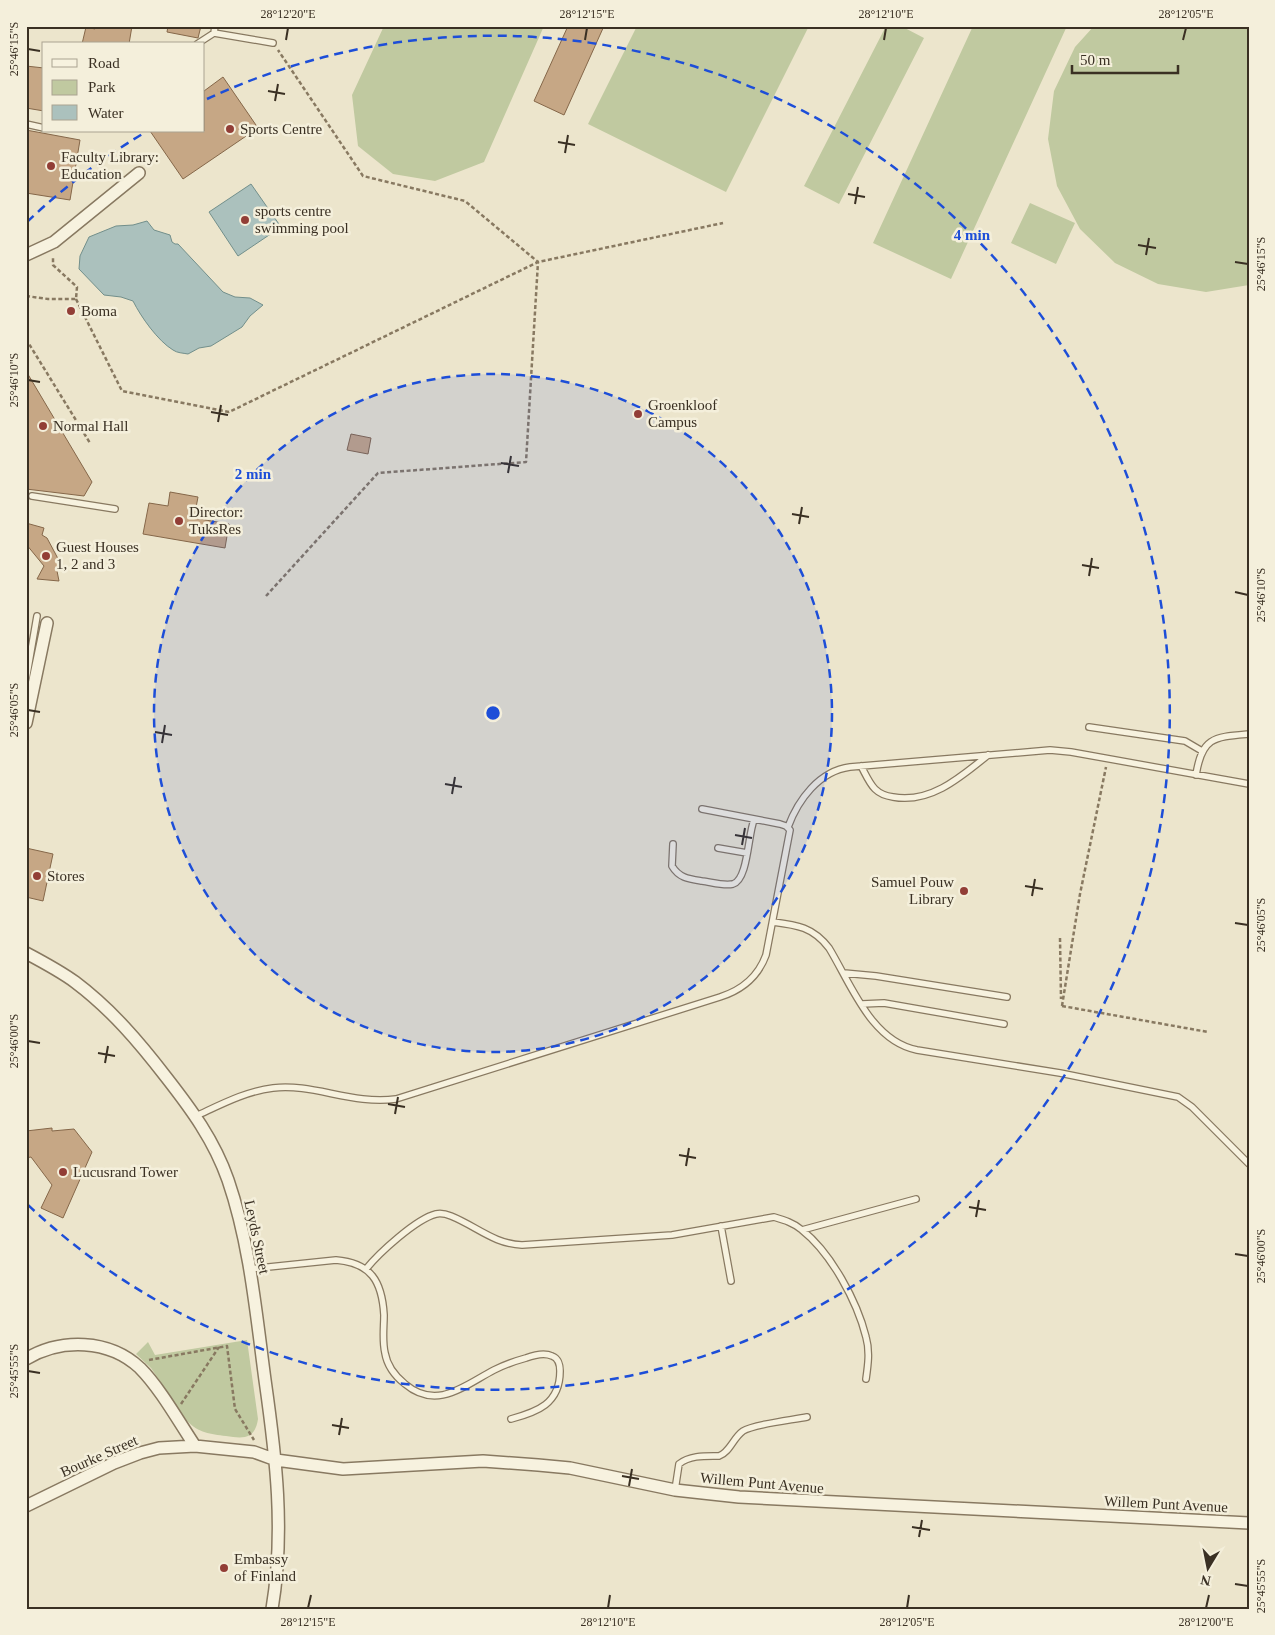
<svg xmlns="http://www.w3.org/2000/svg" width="1275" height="1635" viewBox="0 0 1275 1635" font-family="Georgia,serif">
<rect width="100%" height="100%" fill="#ece5cc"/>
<!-- green -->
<path fill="#c0c9a0" d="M 384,26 L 544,26 L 484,162 L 435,181 L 393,174 L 358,146 L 352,95 Z
M 637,26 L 809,26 L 726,192 L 588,124 Z
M 886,26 L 901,26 L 924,38 L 839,204 L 804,186 Z
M 973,26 L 1067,26 L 951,279 L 873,243 Z
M 1094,26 L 1249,26 L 1249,285 L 1206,292 L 1158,284 L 1115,263 L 1080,229 L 1057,186 L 1048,139 L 1054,91 L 1075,47 Z
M 1030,203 L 1075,223 L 1056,264 L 1011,243 Z
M 247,1340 L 258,1419 C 255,1439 244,1439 226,1436 C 210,1434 199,1433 187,1421 L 151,1368 L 136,1354 L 148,1342 L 155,1355 Z"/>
<!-- water -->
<path fill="#abc1bd" stroke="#728f8b" d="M 251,184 L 281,227 L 238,256 L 209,212 Z
M 147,221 L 154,230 L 170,235 L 172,242 L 175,244 L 178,244 L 223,292 L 235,297 L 250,298 L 263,305 L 250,316 L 242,327 L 211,346 L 199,348 L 188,354 C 183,353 177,353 173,350 C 158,341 141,317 133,301 L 121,297 L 104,295 L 79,269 L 80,256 L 89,237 L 116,226 L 133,225 Z"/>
<!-- building -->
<path fill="#c6a785" stroke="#856749" d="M 95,26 L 132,26 L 129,44 L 82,44 L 86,27 L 95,29 Z
M 168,26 L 201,26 L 198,38 L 167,32 Z
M 568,26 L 604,26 L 564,115 L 534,101 Z
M 26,66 L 44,68 L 44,111 L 26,108 Z
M 223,77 L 258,128 L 183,179 L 150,131 L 204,131 L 204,91 Z
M 26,130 L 80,140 L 70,200 L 26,193 Z
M 26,371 L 92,482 L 84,496 L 26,489 Z
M 351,434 L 371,438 L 368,454 L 347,450 Z
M 170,492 L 198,497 L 194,518 L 229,524 L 225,548 L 143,534 L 149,503 L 168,506 Z
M 26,523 L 44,528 L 42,535 L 47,538 L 63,568 L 57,571 L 59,581 L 37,579 L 44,566 L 26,544 Z
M 26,848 L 53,854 L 43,901 L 26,897 Z
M 52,1128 L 52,1131 L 74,1129 L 92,1152 L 63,1218 L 41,1208 L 52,1185 L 31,1157 L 26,1158 L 26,1131 Z"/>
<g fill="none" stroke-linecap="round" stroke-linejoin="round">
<!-- lane casing -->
<g stroke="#887961" stroke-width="8">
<path id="lane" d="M 214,33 L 273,43
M 197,44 L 214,33 L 215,26
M 26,124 L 44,128
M 32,496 L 115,509
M 26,680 L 37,616
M 1089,727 L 1185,741 L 1202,751
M 861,766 C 865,773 869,783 875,789 C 880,794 886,796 893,797 C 930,804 961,777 988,755
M 1196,775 C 1202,737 1214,737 1249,734
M 788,827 C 798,800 819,771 850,767 L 1050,750 L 1071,752 L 1249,784
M 673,844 L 672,866 C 679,878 689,879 702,881 C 711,882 723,886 733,884 C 748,880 748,834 754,820
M 718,848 L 747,853
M 773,922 C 797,925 813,927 829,948 C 851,984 871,1041 917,1050 L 1060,1073 L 1178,1097 L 1192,1107 L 1249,1164
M 844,973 L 876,976 L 1007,997
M 862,1004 L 884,1003 L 1004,1024
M 196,1116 C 220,1105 246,1091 273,1088 C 313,1083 352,1105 396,1099 L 720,997 C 742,990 758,977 766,955 L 790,830 L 786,826 L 780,824 L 702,809
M 721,1226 L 731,1281
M 802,1230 L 916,1199
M 249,1269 L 336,1260 C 371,1263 382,1281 384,1315 C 384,1328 382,1340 385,1353 C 387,1365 395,1376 405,1384 C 437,1411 465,1385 494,1370 C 504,1365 515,1361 526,1358 C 534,1355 544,1352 552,1356 C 558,1358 560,1365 560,1371 C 560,1404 537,1412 511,1419
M 366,1269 C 379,1253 416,1219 436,1214 C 441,1213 446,1214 451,1216 C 476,1226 494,1244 522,1245 L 672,1235 L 774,1217 C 784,1220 794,1223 802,1230 C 831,1253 857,1301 866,1337 C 870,1351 868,1365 866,1379
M 675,1490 L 679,1464 C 690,1455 706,1456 719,1456 C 730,1452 733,1438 743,1431 C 754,1424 792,1420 807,1417"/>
</g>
<!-- street casing -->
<g stroke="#887961" stroke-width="14">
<path id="street" d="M 26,255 L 54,242 L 139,173
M 26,723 L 47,623
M 26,953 C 43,962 60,971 75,982 C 111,1009 139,1042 166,1077 C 191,1109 214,1140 228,1180 C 250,1244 256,1313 265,1380 C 276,1457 285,1532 272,1609
M 26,1359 C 61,1338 109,1339 140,1368 C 160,1388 179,1422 195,1446
M 26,1506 L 114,1463 L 140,1453 L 159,1448 L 195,1446 L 254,1452 L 276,1460 L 343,1469 L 483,1461 L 538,1465 L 570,1468 L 675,1490 L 739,1497 L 1249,1523"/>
</g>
<!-- path -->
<path stroke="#887961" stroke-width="2.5" stroke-dasharray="4 2.5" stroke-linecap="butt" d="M 26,296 L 48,299 L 76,299 L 77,287 L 53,265 L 53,256
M 76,299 L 122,391 L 229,412 L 538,262 L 723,223
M 26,339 L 90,443
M 266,596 L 378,473 L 526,462 L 538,262 L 465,201 L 363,176 L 278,50
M 1060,938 L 1061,999
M 1062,1006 L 1080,894 L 1106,767
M 1062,1006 L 1208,1032
M 149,1360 L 227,1346 L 235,1409 L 254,1440
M 181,1404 L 219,1347"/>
<!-- lane -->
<use href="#lane" stroke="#f7f2df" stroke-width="5.5"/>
<!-- street -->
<use href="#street" stroke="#f7f2df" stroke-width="11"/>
</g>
<!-- ticks -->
<path fill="none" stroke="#3a3023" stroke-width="2" d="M 286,40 L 288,28M 585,40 L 587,28M 884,40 L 886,28M 1183,40 L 1186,28M 28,49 L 40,51M 268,91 L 285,94M 275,101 L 278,84M 558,142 L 575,145M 565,153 L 568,135M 848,194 L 865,197M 855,204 L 858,187M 1138,245 L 1156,248M 1146,255 L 1149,238M 1235,262 L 1248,264M 28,380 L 40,382M 211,412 L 228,415M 218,422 L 221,405M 501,463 L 519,466M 508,473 L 511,456M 792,514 L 809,517M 799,524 L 802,507M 1082,565 L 1099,568M 1089,576 L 1092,558M 1235,592 L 1248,595M 28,710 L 40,712M 155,732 L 172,735M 162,743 L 165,725M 445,784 L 462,787M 452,794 L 455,777M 735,835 L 752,838M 742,845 L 745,828M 1025,886 L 1043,889M 1032,896 L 1035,879M 1235,923 L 1248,925M 28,1041 L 40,1043M 98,1053 L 115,1056M 105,1063 L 108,1046M 388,1104 L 405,1107M 395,1114 L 398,1097M 679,1155 L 696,1158M 686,1166 L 689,1148M 969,1207 L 986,1210M 976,1217 L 979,1200M 1235,1254 L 1248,1256M 28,1371 L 40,1373M 332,1425 L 349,1428M 339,1435 L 342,1418M 622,1476 L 639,1479M 629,1486 L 632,1469M 912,1527 L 930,1530M 919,1537 L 922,1520M 1235,1584 L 1248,1586M 308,1608 L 311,1595M 608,1608 L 610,1595M 907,1608 L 909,1595M 1206,1608 L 1209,1595"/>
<!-- distance rings -->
<circle cx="493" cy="713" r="339" fill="#1d4ed8" fill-opacity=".12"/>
<g fill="none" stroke="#1d4ed8" stroke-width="2.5" stroke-dasharray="9 6">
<circle cx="493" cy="713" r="339"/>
<path d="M27 222A677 677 0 0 1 144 133M207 99A677 677 0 1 1 27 1204"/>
</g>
<!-- markers -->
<g fill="#923e36" stroke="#f4efdb" stroke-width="2">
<circle cx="230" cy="129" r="5"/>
<circle cx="51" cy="166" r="5"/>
<circle cx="245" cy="220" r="5"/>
<circle cx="71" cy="311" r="5"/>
<circle cx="638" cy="414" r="5"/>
<circle cx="43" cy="426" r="5"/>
<circle cx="179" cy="521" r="5"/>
<circle cx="46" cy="556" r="5"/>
<circle cx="37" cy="876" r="5"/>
<circle cx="964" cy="891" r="5"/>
<circle cx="63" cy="1172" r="5"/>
<circle cx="224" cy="1568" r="5"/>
</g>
<g text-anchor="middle" stroke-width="5" stroke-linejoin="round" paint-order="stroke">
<!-- poi labels -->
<g font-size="15" fill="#3a3023" stroke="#f4efdb" text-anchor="start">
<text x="240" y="134">Sports Centre</text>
<text x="61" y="162">Faculty Library:<tspan x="61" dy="17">Education</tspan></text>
<text x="255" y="216">sports centre<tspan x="255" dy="17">swimming pool</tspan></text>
<text x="81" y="316">Boma</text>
<text x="648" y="410">Groenkloof<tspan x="648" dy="17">Campus</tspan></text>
<text x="53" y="431">Normal Hall</text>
<text x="189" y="517">Director:<tspan x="189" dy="17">TuksRes</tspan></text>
<text x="56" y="552">Guest Houses<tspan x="56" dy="17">1, 2 and 3</tspan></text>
<text x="47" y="881">Stores</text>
<text x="954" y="887" text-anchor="end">Samuel Pouw<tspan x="954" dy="17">Library</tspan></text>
<text x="73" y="1177">Lucusrand Tower</text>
<text x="234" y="1564">Embassy<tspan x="234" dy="17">of Finland</tspan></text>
</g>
<!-- street labels -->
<g font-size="15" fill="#3a3023" stroke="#f4efdb">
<text transform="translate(257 1237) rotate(78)" y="5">Leyds Street</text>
<text transform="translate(99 1456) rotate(-24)" y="5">Bourke Street</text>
<text transform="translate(762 1483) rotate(5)" y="5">Willem Punt Avenue</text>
<text transform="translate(1166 1504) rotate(3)" y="5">Willem Punt Avenue</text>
</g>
</g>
<circle cx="493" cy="713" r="8" fill="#1d4ed8" stroke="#f4efdb" stroke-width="2.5"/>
<g font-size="15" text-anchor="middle" font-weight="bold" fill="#1d4ed8" stroke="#f4efdb" stroke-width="5" stroke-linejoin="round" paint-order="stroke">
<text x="972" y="240">4 min</text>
<text x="253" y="479">2 min</text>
</g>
<!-- border -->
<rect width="1275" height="1635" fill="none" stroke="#f4efdb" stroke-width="55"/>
<!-- legend -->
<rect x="42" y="42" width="162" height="90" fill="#f4efdb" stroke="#aaa391"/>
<rect x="52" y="59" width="25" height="8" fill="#f7f2df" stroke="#aaa391"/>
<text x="88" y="68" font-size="15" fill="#3a3023">Road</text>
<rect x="52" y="80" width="25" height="15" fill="#c0c9a0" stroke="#aaa391"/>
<text x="88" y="92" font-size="15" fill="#3a3023">Park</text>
<rect x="52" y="105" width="25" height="15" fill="#abc1bd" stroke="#aaa391"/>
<text x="88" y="118" font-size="15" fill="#3a3023">Water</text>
<!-- north arrow -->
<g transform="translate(1208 1568) rotate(190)" stroke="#f4efdb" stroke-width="4" paint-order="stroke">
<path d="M0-4L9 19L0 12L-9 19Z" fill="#3a3023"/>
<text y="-8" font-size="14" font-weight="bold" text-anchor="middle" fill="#3a3023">N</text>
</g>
<!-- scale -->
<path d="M1072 65v8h106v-8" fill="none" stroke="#3a3023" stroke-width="2.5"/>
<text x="1080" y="65" font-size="15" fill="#3a3023" stroke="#f4efdb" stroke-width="4" paint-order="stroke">50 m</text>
<rect x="28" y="28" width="1220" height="1580" fill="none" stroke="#3a3023" stroke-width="2"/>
<g font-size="12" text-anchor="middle" fill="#3a3023">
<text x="288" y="18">28°12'20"E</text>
<text x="587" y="18">28°12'15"E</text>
<text x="886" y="18">28°12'10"E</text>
<text x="1186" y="18">28°12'05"E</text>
<text transform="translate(14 49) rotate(-90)" y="4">25°46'15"S</text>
<text transform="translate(1261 264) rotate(-90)" y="4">25°46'15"S</text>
<text transform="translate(14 380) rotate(-90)" y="4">25°46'10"S</text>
<text transform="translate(1261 595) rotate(-90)" y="4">25°46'10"S</text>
<text transform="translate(14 710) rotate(-90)" y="4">25°46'05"S</text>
<text transform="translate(1261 925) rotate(-90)" y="4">25°46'05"S</text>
<text transform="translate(14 1041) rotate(-90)" y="4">25°46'00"S</text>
<text transform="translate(1261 1256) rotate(-90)" y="4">25°46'00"S</text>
<text transform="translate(14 1371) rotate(-90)" y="4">25°45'55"S</text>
<text transform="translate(1261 1586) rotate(-90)" y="4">25°45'55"S</text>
<text x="308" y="1626">28°12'15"E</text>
<text x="608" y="1626">28°12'10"E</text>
<text x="907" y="1626">28°12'05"E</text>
<text x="1206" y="1626">28°12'00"E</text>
</g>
</svg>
